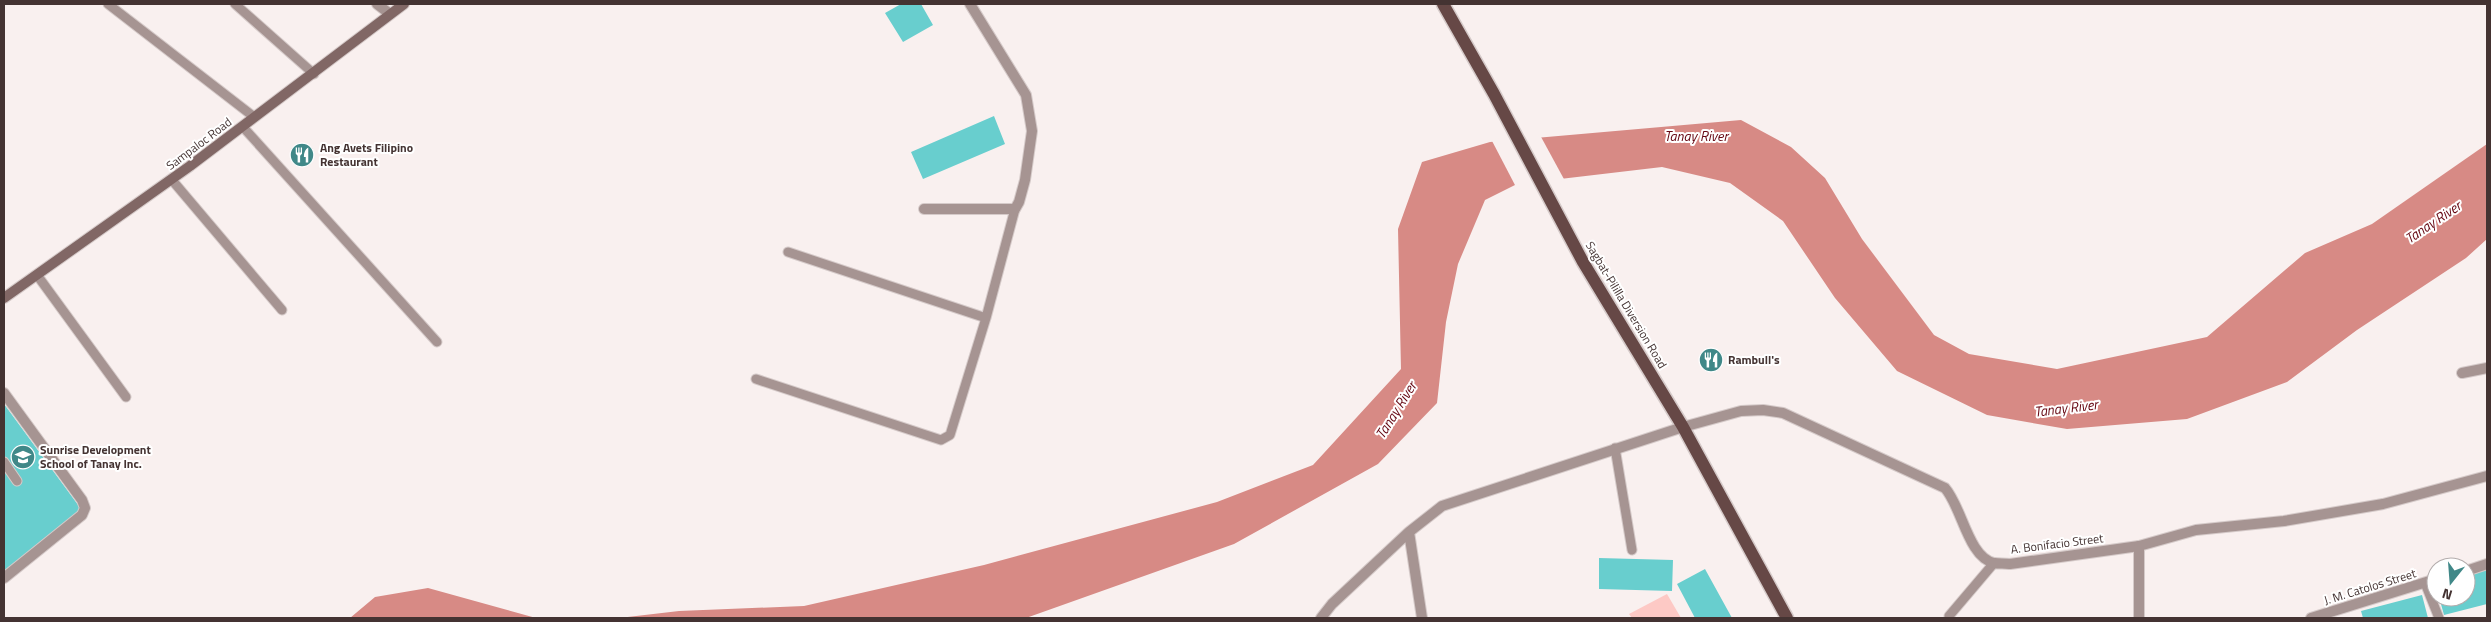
<svg xmlns="http://www.w3.org/2000/svg" width="2491" height="622" viewBox="0 0 2491 622" font-family="'Titillium Web',sans-serif">
<rect width="100%" height="100%" fill="#f9f0ef"/>
<!-- green -->
<path fill="#fdc9c5" d="M 1667,594 L 1681,618 L 1632,618 L 1629,614 Z"/>
<!-- water -->
<path fill="#d78a85" d="M 1741,120 L 1791,147 L 1825,178 L 1862,239 L 1934,335 L 1969,354 L 2057,369 L 2207,337 L 2305,253 L 2372,224 L 2487,144 L 2487,239 L 2466,258 L 2357,330 L 2287,382 L 2187,419 L 2067,429 L 1987,415 L 1897,371 L 1835,298 L 1783,221 L 1730,183 L 1662,167 L 1517,184 L 1485,200 L 1458,264 L 1446,322 L 1437,403 L 1378,464 L 1234,544 L 1026,618 L 619,618 L 679,611 L 804,606 L 984,565 L 1217,502 L 1313,465 L 1401,369 L 1398,229 L 1422,162 L 1490,142 Z
M 428,588 L 536,618 L 350,618 L 375,597 Z"/>
<!-- pier -->
<path fill="#f9f0ef" d="M 1540,135 L 1565,181 L 1516,187 L 1491,139 Z"/>
<!-- building -->
<path fill="#68cece" d="M 901,4 L 921,4 L 933,25 L 903,42 L 885,13 Z
M 994,116 L 1005,144 L 923,179 L 911,152 Z
M 4,404 L 81,509 L 4,572 Z
M 1599,558 L 1673,560 L 1672,591 L 1599,589 Z
M 1705,569 L 1732,618 L 1695,618 L 1677,584 Z
M 2487,570 L 2487,604 L 2444,615 L 2439,597 L 2466,597 L 2466,575 Z
M 2422,595 L 2428,618 L 2363,618 L 2361,611 Z"/>
<g fill="none" stroke-linecap="round" stroke-linejoin="round">
<!-- service casing -->
<g stroke="#d5cac9" stroke-width="11">
<path id="service" d="M 108,4 L 254,117
M 235,4 L 314,74
M 243,127 L 437,342
M 172,180 L 282,310
M 788,252 L 986,318
M 37,275 L 126,397
M 756,379 L 941,440 L 950,435 L 986,318 L 1015,209
M 1615,448 L 1632,550
M 4,462 L 17,481
M 2425,583 L 2439,618
M 1949,616 L 1994,563"/>
</g>
<!-- minor casing -->
<g stroke="#d5cac9" stroke-width="12">
<path id="minor" d="M 377,4 L 390,14
M 924,209 L 1015,209 L 1019,202 L 1025,180 L 1032,131 L 1026,95 L 970,4
M 2462,373 L 2487,368
M 4,393 L 82,500 L 85,508 L 82,515 L 4,578
M 1409,532 L 1422,618
M 1321,618 L 1332,604 L 1409,532 L 1442,506 L 1683,427 L 1741,411 L 1763,410 L 1783,413 L 1945,488 C 1962,507 1968,557 1994,563 C 1999,564 2005,563 2010,564 L 2139,546"/>
</g>
<!-- tertiary casing -->
<g stroke="#d5cac9" stroke-width="12">
<path id="tertiary" d="M 2466,571 L 2487,564
M 2139,618 L 2139,546 L 2196,530 L 2284,521 L 2383,504 L 2487,476
M 2311,618 L 2436,579"/>
</g>
<!-- secondary casing -->
<g stroke="#d5cac9" stroke-width="12">
<path id="secondary" d="M 4,298 L 190,166 L 404,4"/>
</g>
<!-- primary casing -->
<g stroke="#d5cac9" stroke-width="15">
<path id="primary" d="M 1443,4 L 1494,94 L 1583,262 L 1683,427 L 1787,618"/>
</g>
<!-- service -->
<use href="#service" stroke="#a69492" stroke-width="9"/>
<!-- minor -->
<use href="#minor" stroke="#a69492" stroke-width="10"/>
<!-- tertiary -->
<use href="#tertiary" stroke="#a69492" stroke-width="10"/>
<!-- secondary -->
<use href="#secondary" stroke="#816765" stroke-width="10"/>
<!-- primary -->
<use href="#primary" stroke="#664846" stroke-width="12"/>
</g>
<!-- icons -->
<defs>
<g id="restaurant-disc" transform="scale(1.25)"><circle r="9.5" fill="#408888" stroke="#fff"/><path d="M-5-6h1v4h1v-4h1v4h1v-4h1v5L-1.5 .5V6h-2V.5L-5-1ZM5-6V6H3V1.5H1.5Q1.5-4 5-6Z" fill="#fff"/></g>
<g id="school-disc" transform="scale(1.25)"><circle r="9.5" fill="#408888" stroke="#fff"/><path d="M0-5L7-2L0 1L-7-2ZM-4 1L0 2.5L4 1V4Q0 6-4 4Z" fill="#fff"/></g>
</defs>
<g fill-rule="evenodd">
<use href="#restaurant-disc" x="302" y="155"/>
<use href="#restaurant-disc" x="1711" y="360"/>
<use href="#school-disc" x="23" y="457"/>
</g>
<g text-anchor="middle" stroke-width="4" stroke-linejoin="round" paint-order="stroke">
<!-- street labels -->
<g font-size="12" fill="#443332" stroke="#fff">
<text transform="translate(199 144) rotate(-37)" y="4">Sampaloc Road</text>
<text transform="translate(1626 305) rotate(59)" y="4">Sagbat-Pililla Diversion Road</text>
<text transform="translate(2057 544) rotate(-7)" y="4">A. Bonifacio Street</text>
<text transform="translate(2370 587) rotate(-17)" y="4">J. M. Catolos Street</text>
</g>
<!-- poi labels -->
<g font-size="12" font-weight="bold" fill="#443332" stroke="#fff" text-anchor="start">
<text x="320" y="152">Ang Avets Filipino<tspan x="320" dy="14">Restaurant</tspan></text>
<text x="1728" y="364">Rambull's</text>
<text x="40" y="454">Sunrise Development<tspan x="40" dy="14">School of Tanay Inc.</tspan></text>
</g>
<!-- water labels -->
<g font-size="14" font-style="italic" fill="#650611" stroke="#fff">
<text x="1696" y="141">Tanay River</text>
<text transform="translate(2433 222) rotate(-34)" y="5">Tanay River</text>
<text transform="translate(2066 408) rotate(-7)" y="5">Tanay River</text>
<text transform="translate(1396 410) rotate(-58)" y="5">Tanay River</text>
</g>
</g>
<!-- border -->
<rect width="2491" height="622" fill="none" stroke="#443332" stroke-width="10"/>
<!-- north arrow -->
<g transform="translate(2451 582) rotate(197)"><circle r="24" fill="#ffffff" stroke="#b4adad"/>
<path d="M0-4L9 19L0 12L-9 19Z" fill="#408888"/>
<text y="-8" font-size="14" font-weight="bold" text-anchor="middle" fill="#443332">N</text>
</g>
</svg>
